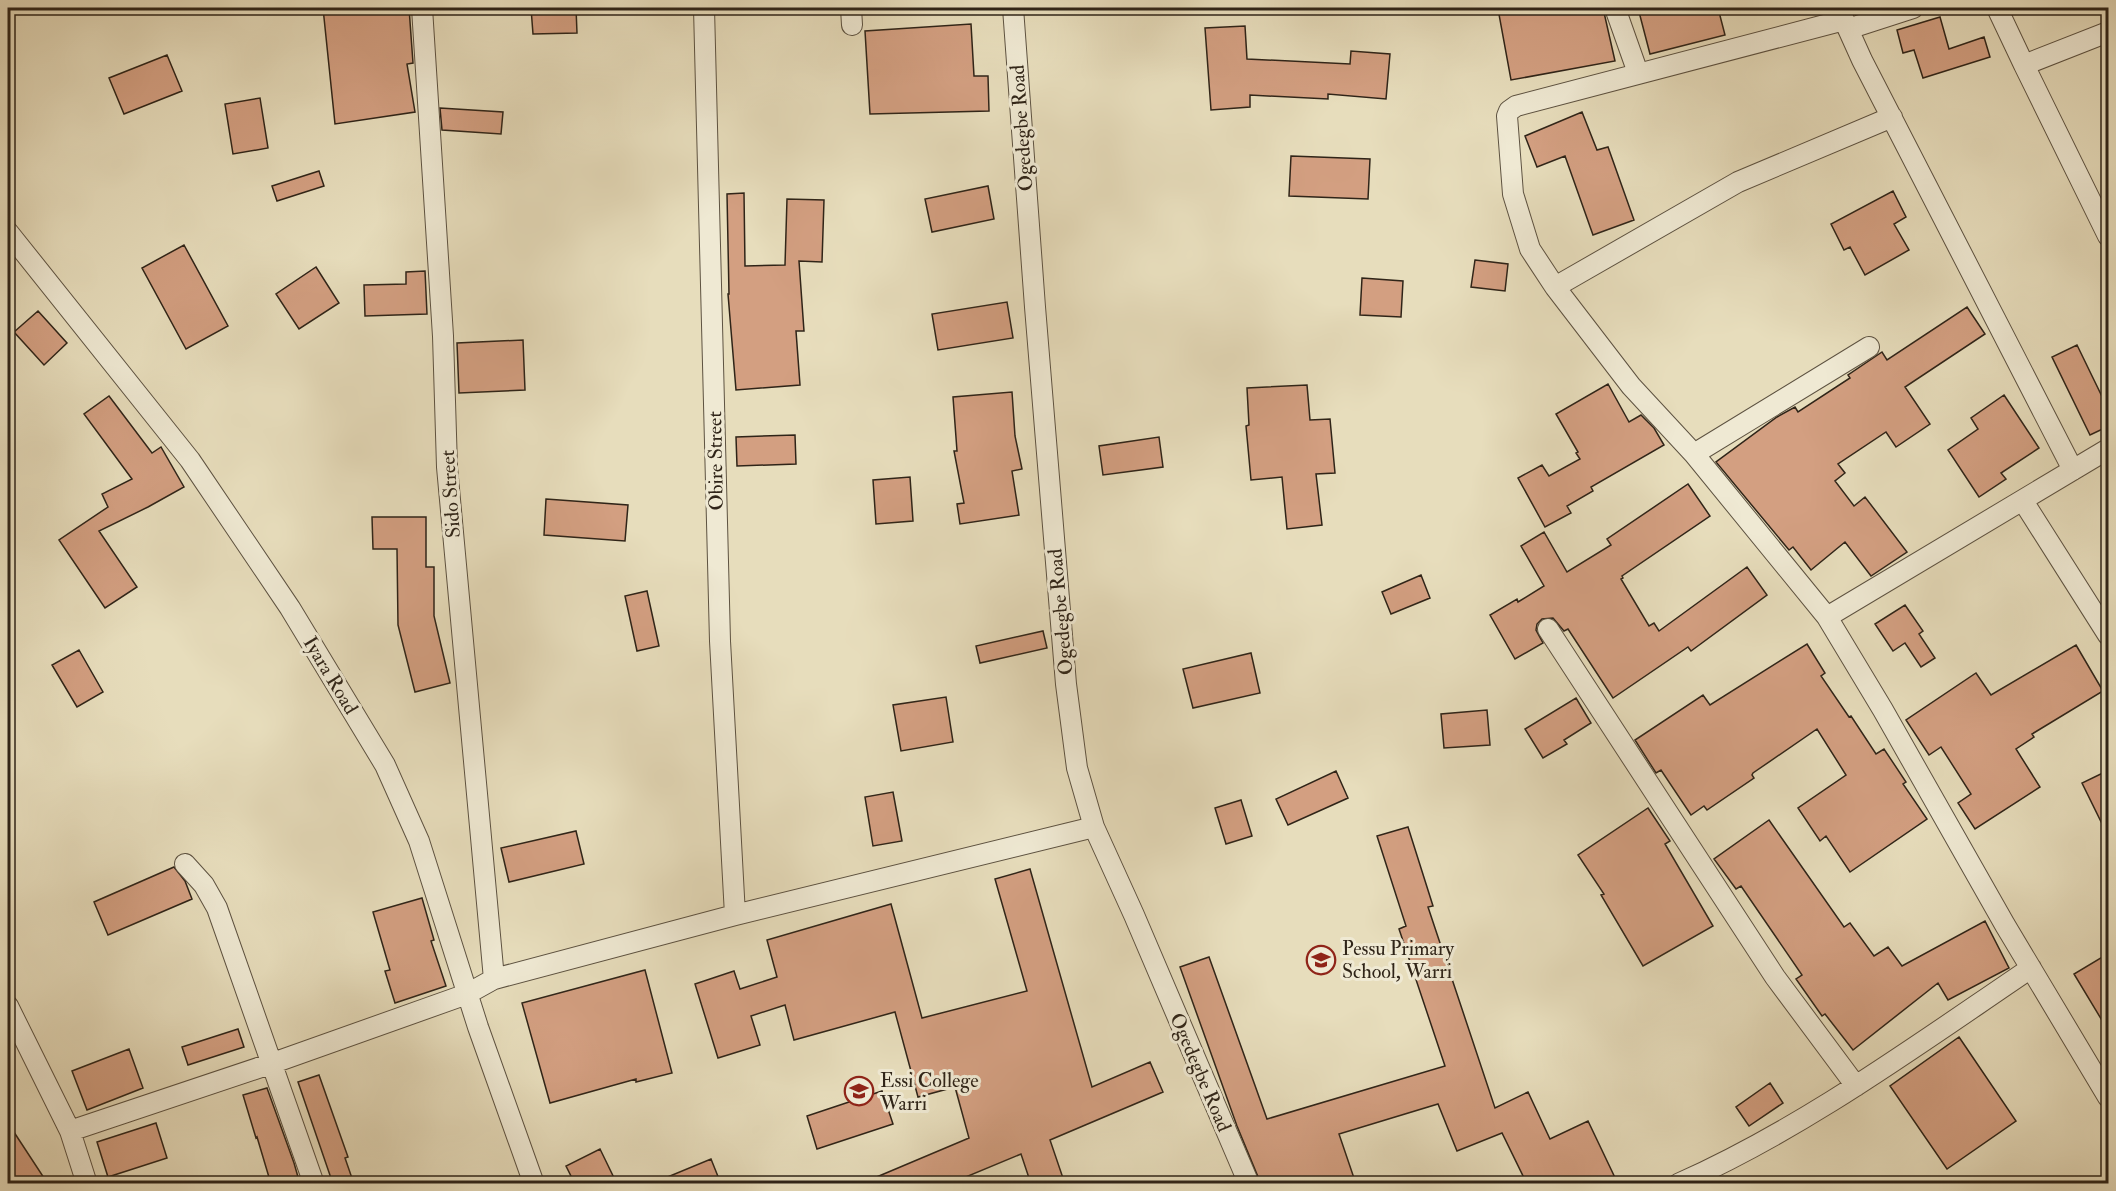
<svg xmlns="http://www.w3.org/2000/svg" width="2116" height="1191" viewBox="0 0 2116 1191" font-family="'IM FELL Double Pica',serif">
<rect width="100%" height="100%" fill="#e7ddbc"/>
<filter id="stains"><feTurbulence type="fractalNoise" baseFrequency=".00333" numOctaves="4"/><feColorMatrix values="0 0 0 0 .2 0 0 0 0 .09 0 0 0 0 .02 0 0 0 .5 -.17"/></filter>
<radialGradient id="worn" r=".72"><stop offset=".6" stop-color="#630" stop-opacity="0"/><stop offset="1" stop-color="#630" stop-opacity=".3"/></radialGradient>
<!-- building -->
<path fill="#d39f81" stroke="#2f2418" stroke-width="1.5" d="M 323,8 L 409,8 L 413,63 L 407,64 L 415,112 L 335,124 Z
M 531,8 L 576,8 L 577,33 L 533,34 Z
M 1509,8 L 1603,8 L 1615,61 L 1511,80 L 1498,9 Z
M 1638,8 L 1718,8 L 1725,35 L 1650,54 Z
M 1940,17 L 1949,49 L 1984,37 L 1990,57 L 1923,78 L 1914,50 L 1903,53 L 1897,30 Z
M 971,24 L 974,76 L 988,76 L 989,111 L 870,114 L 865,31 Z
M 1245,26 L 1247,59 L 1350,64 L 1351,51 L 1390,54 L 1386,99 L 1328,94 L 1328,99 L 1250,95 L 1250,107 L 1211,110 L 1205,28 Z
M 167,55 L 182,91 L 124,114 L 109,78 Z
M 260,98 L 268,148 L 233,154 L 225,104 Z
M 440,108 L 503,112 L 501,134 L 442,130 Z
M 1582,112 L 1597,150 L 1608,147 L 1634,220 L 1593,235 L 1565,156 L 1537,167 L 1525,136 Z
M 1291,156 L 1370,159 L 1368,199 L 1289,196 Z
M 319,171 L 324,186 L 277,201 L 272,186 Z
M 988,186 L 994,219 L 932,232 L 925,199 Z
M 1893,191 L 1906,217 L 1894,224 L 1909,250 L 1865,275 L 1850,247 L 1844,250 L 1831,224 Z
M 744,193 L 745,266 L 785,265 L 787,199 L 824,200 L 822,262 L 799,261 L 804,331 L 796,331 L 800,385 L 736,390 L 728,294 L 729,294 L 727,194 Z
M 184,245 L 228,326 L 186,349 L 142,268 Z
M 1475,260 L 1508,264 L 1505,291 L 1471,287 Z
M 316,267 L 339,303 L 299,329 L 276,294 Z
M 425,271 L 427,314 L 365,316 L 364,285 L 406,284 L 406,272 Z
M 1362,278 L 1403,281 L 1401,317 L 1360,315 Z
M 1007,302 L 1013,338 L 938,350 L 932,314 Z
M 1967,307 L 1985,334 L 1905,387 L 1930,424 L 1896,447 L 1886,432 L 1838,464 L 1845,473 L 1835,481 L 1854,506 L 1865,497 L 1907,552 L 1871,576 L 1845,542 L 1811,570 L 1793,547 L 1789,550 L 1716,462 L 1777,417 L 1795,407 L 1798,412 L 1850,378 L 1848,375 L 1882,352 L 1887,360 Z
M 38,311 L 67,343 L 44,365 L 14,332 Z
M 523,340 L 525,390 L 459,393 L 457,343 Z
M 2077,345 L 2109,411 L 2109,426 L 2090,435 L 2052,357 Z
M 1608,384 L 1629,422 L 1641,415 L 1654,428 L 1664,445 L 1591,487 L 1593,491 L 1567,506 L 1571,513 L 1545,527 L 1518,478 L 1542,465 L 1549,476 L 1580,459 L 1576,453 L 1578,452 L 1556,414 Z
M 1307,385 L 1310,420 L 1330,419 L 1335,473 L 1316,474 L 1322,525 L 1287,529 L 1282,477 L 1251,480 L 1246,426 L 1249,425 L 1247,388 Z
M 1012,392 L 1015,436 L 1022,469 L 1012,471 L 1019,515 L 960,524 L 957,504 L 964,503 L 954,451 L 957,451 L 953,397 Z
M 2004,395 L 2039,448 L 2001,473 L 2006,479 L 1979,497 L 1948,450 L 1978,429 L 1971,418 Z
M 109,396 L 152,453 L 161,447 L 184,487 L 148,507 L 99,531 L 137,587 L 105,608 L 59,540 L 108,507 L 102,494 L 132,479 L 84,414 Z
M 795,435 L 796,464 L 737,466 L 736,437 Z
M 1159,437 L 1163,467 L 1103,475 L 1099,446 Z
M 910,477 L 913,521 L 876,524 L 873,480 Z
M 1688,484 L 1710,516 L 1622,576 L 1623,578 L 1621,579 L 1649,626 L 1654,623 L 1659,631 L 1747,567 L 1767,595 L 1691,651 L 1688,647 L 1613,698 L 1568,629 L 1564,631 L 1553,618 L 1542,619 L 1537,624 L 1536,630 L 1543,643 L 1515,659 L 1490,615 L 1517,599 L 1518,602 L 1544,586 L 1521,546 L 1544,532 L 1567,572 L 1611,545 L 1607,539 Z
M 546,499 L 628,505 L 625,541 L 544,535 Z
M 372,517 L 426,517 L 426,567 L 434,567 L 434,616 L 450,683 L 415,692 L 398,625 L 397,549 L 373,549 Z
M 1421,575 L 1430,598 L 1391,614 L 1382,592 Z
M 647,591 L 659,646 L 637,651 L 625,596 Z
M 1905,605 L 1923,631 L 1919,634 L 1935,658 L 1921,667 L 1905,643 L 1893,651 L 1875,624 Z
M 1043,631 L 1047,648 L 980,663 L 976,646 Z
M 1807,644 L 1825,673 L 1821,676 L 1849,717 L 1851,716 L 1876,754 L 1884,749 L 1906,782 L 1903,784 L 1927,819 L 1850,872 L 1826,836 L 1820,841 L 1798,808 L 1846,775 L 1817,729 L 1753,773 L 1752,775 L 1754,778 L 1707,810 L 1704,806 L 1691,815 L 1661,770 L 1656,773 L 1635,740 L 1703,695 L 1710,705 Z
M 2076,645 L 2103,691 L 2032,734 L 2034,737 L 2016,749 L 2040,787 L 1975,829 L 1958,803 L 1971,794 L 1941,747 L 1929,755 L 1906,720 L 1976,673 L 1991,695 Z
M 79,650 L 103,692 L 77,707 L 52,665 Z
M 1251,653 L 1260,693 L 1193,708 L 1183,669 Z
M 946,697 L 953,742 L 901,751 L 893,705 Z
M 1576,698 L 1591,723 L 1564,740 L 1567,744 L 1543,758 L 1525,729 Z
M 1487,710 L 1490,745 L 1444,748 L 1441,714 Z
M 2109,770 L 2109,838 L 2082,783 Z
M 1336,771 L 1348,798 L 1288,825 L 1276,799 Z
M 893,792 L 902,841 L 873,846 L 865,797 Z
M 1241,800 L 1252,836 L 1226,844 L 1215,808 Z
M 1648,808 L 1670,841 L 1665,844 L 1713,926 L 1643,966 L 1601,895 L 1604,894 L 1578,855 Z
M 1769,820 L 1844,927 L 1850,923 L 1874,956 L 1888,947 L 1902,966 L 1985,921 L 2009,968 L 1948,1000 L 1938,983 L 1853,1050 L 1825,1014 L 1822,1016 L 1796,979 L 1802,975 L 1741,886 L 1736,889 L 1714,859 Z
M 1408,827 L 1433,906 L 1428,907 L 1495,1108 L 1528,1092 L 1550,1139 L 1588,1121 L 1618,1184 L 1527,1184 L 1502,1133 L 1457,1151 L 1438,1104 L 1339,1134 L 1356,1184 L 1261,1184 L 1237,1126 L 1180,967 L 1209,957 L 1267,1119 L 1445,1066 L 1399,929 L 1406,926 L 1377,836 Z
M 576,831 L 584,864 L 509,882 L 501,848 Z
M 174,867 L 185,881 L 192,899 L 108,935 L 94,902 Z
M 1030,869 L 1092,1087 L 1150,1062 L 1163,1092 L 1050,1140 L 1065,1184 L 1031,1184 L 1021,1154 L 949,1184 L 860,1184 L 969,1138 L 955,1087 L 918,1097 L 895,1012 L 794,1040 L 785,1005 L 751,1016 L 760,1045 L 718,1058 L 695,984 L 734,971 L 740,989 L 777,977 L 767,940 L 891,904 L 922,1018 L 1027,991 L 995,879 Z
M 422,898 L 434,940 L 431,941 L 446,986 L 395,1003 L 385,971 L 390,970 L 373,912 Z
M 2109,953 L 2109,1032 L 2074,974 Z
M 645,970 L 672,1073 L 636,1082 L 636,1079 L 550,1103 L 522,1003 Z
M 238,1029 L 244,1047 L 188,1065 L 182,1047 Z
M 1959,1037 L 2016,1121 L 1947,1169 L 1890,1086 Z
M 129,1049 L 143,1088 L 87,1110 L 72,1071 Z
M 319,1075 L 348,1157 L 345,1158 L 354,1184 L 333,1184 L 298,1082 Z
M 1770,1083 L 1783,1103 L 1749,1126 L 1736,1107 Z
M 267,1088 L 294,1163 L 300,1184 L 271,1184 L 257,1137 L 256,1138 L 243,1095 Z
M 882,1091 L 893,1124 L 817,1149 L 807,1116 Z
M 8,1123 L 48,1184 L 8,1184 Z
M 156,1123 L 167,1158 L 108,1177 L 97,1142 Z
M 600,1149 L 617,1184 L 575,1184 L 566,1166 Z
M 711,1159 L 721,1184 L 653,1184 L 653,1183 Z"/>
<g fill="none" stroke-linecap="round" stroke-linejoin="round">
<!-- street casing -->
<g stroke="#5d5241" stroke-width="22">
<path id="street" d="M 422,8 L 443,336 L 447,467 L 494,979
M 704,8 L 720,641 L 735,915
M 851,8 L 852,25
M 1013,8 L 1035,307 L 1066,684 L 1077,768 L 1094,827 L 1134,915 L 1249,1184
M 1615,8 L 1638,73
M 1997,8 L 2024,65 L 2108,32
M 1839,9 L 1862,60 L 2073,470
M 1844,20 L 1516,106 L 1509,111 L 1507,116 L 1513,194 L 1530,249 L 1555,287 L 1631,386 L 1694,454 L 1827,617 L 1883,710 L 2005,925 L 2108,1097
M 1848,29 L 1913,8
M 2024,65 L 2108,236
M 8,232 L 190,460 L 290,608 L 385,765 L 419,841 L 478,1027 L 534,1184
M 1555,287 L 1738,182 L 1892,117
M 1694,454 L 1869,347
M 2023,501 L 2108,635
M 1827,617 L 2108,449
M 1548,629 L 1775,977 L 1856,1086
M 185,864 L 204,885 L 217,908 L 314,1184
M 8,1006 L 70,1131 L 87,1184
M 70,1131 L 273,1063 L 467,994 L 494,979 L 735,915 L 1094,827
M 1678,1184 C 1804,1128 1917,1045 2031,968"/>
</g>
<!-- street -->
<use href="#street" stroke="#efe9d3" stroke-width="20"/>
</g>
<!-- icons -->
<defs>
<g id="school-ring" transform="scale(1.5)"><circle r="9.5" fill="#efe9d3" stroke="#8f2418" stroke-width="1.5"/><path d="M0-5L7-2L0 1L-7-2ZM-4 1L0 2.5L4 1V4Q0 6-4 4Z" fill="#8f2418"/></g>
</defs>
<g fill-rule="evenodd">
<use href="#school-ring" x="1321" y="960"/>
<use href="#school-ring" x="859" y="1091"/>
</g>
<g text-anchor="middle" stroke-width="6" stroke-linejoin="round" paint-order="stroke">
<!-- street labels -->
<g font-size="20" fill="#2f2418" stroke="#efe9d3">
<text transform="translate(1021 128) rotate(-94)" y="7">Ogedegbe Road</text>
<text transform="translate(715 461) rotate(-91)" y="7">Obire Street</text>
<text transform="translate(450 494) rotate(-94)" y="7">Sido Street</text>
<text transform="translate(1060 612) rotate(-95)" y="7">Ogedegbe Road</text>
<text transform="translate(331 675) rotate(59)" y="7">Iyara Road</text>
<text transform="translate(1201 1072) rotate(67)" y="7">Ogedegbe Road</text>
</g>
<!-- poi labels -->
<g font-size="20" fill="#2f2418" stroke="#efe9d3" text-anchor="start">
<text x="1342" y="955">Pessu Primary<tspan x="1342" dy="23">School, Warri</tspan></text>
<text x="880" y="1087">Essi College<tspan x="880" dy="23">Warri</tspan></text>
</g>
</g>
<!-- margin -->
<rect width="2116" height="1191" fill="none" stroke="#e7ddbc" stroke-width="30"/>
<rect x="9" y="9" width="2098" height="1173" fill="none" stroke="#2f2418" stroke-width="3"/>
<rect x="15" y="15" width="2086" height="1161" fill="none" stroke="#2f2418" stroke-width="1.5"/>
<rect width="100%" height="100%" filter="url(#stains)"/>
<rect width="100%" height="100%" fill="url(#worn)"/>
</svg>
